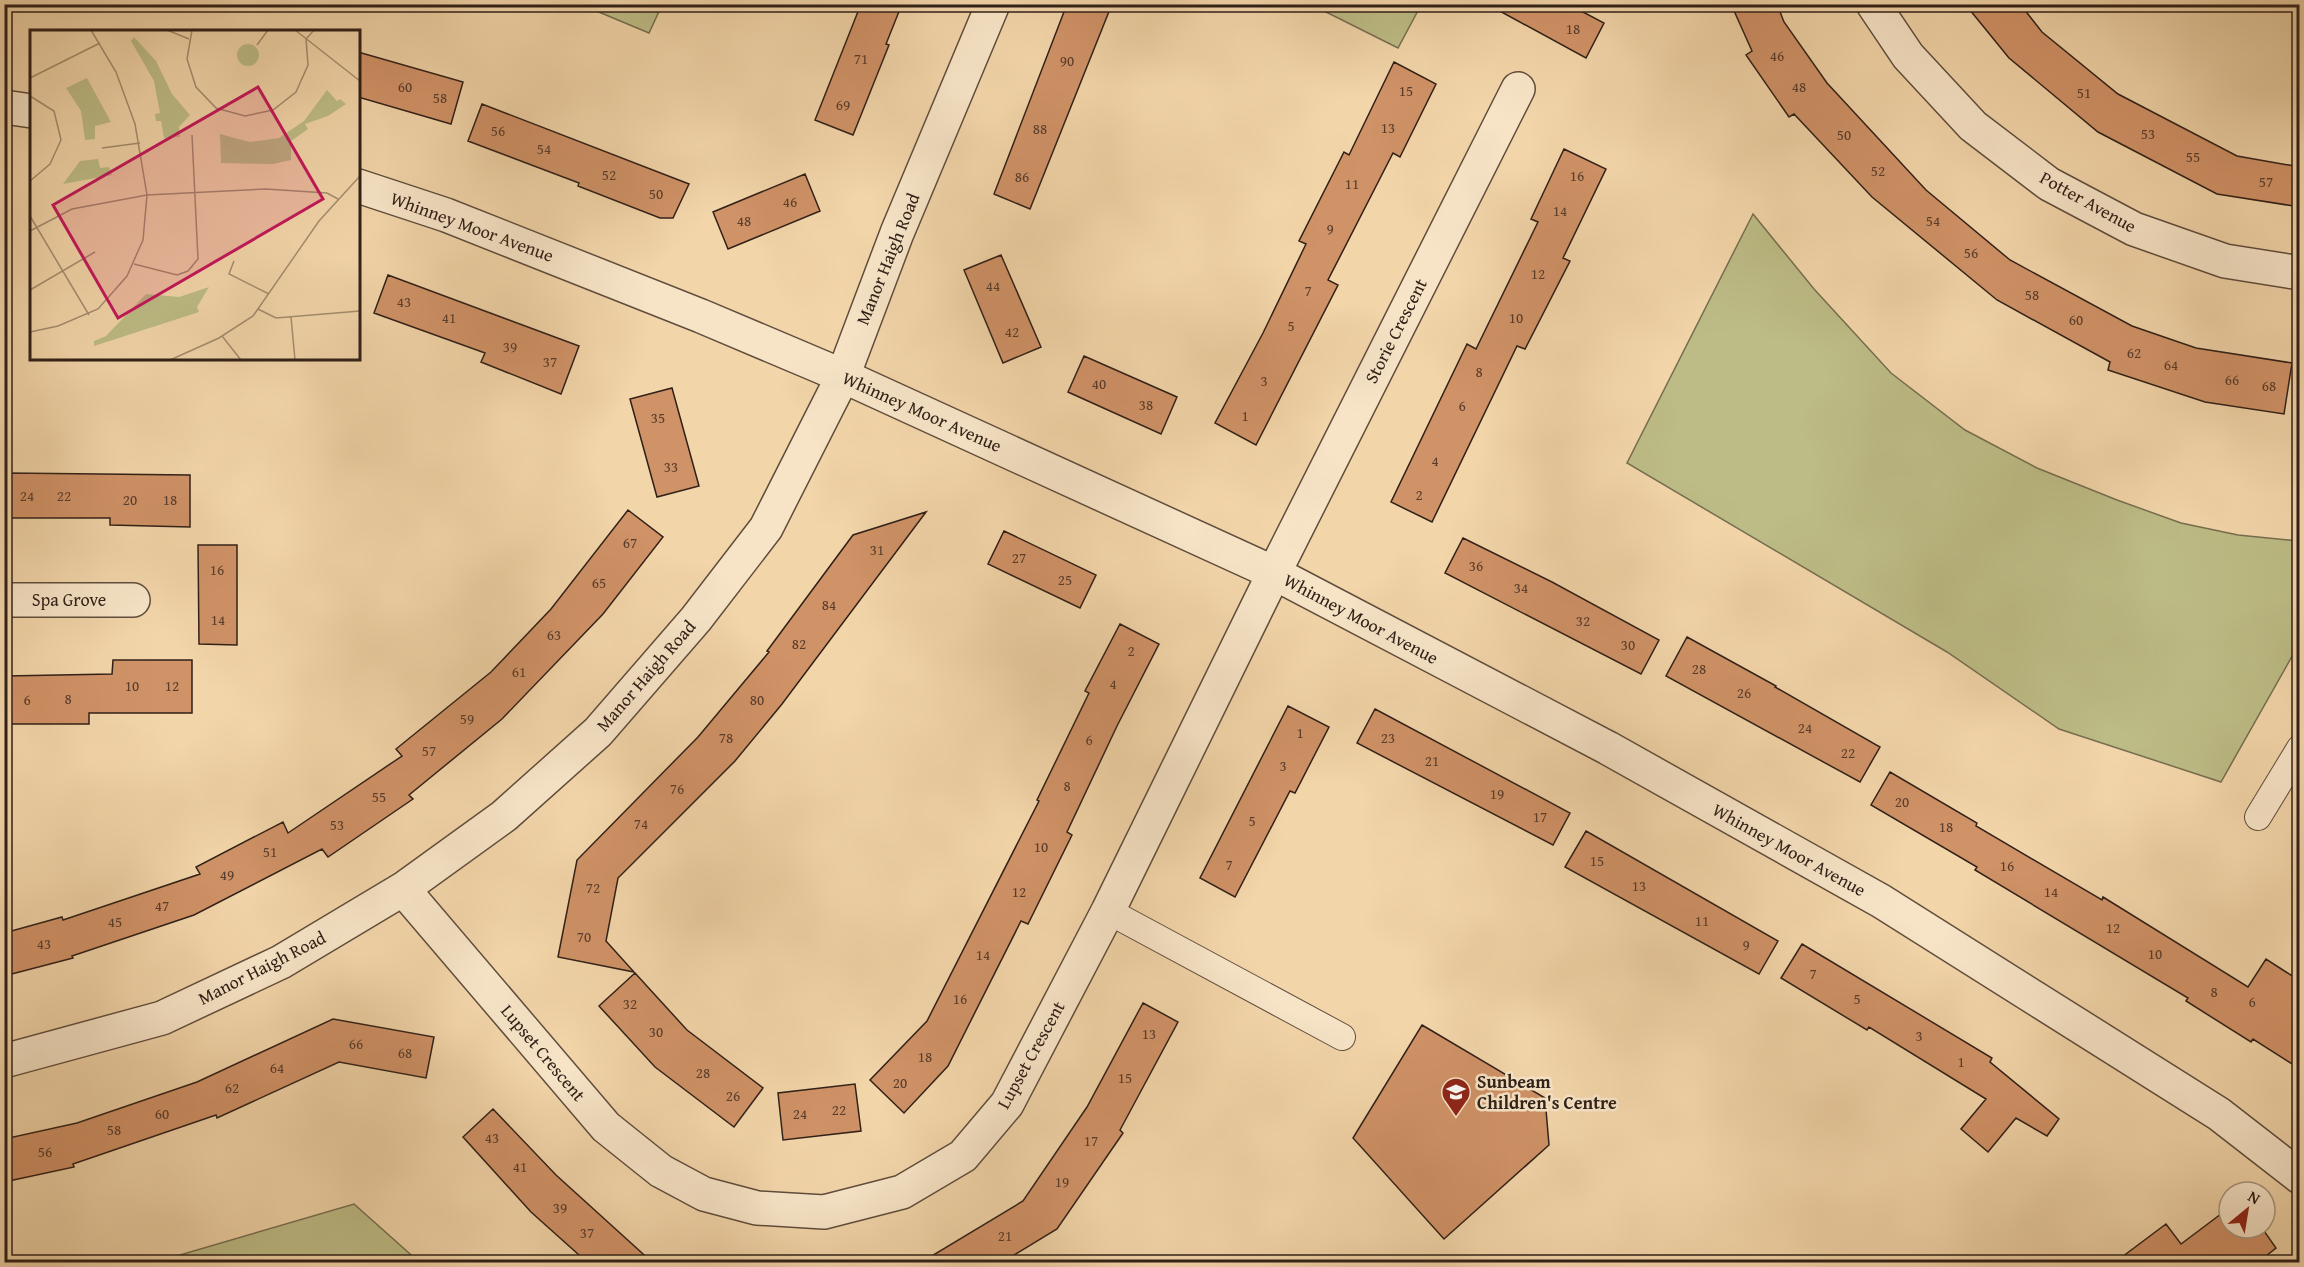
<svg xmlns="http://www.w3.org/2000/svg" width="2304" height="1267" viewBox="0 0 2304 1267" font-family="'Gentium Book Plus',serif">
<rect width="100%" height="100%" fill="#f2d5a9"/>
<filter id="stains"><feTurbulence type="fractalNoise" baseFrequency=".00333" numOctaves="4"/><feColorMatrix values="0 0 0 0 .2 0 0 0 0 .09 0 0 0 0 .02 0 0 0 .5 -.17"/></filter>
<radialGradient id="worn" r=".72"><stop offset=".6" stop-color="#630" stop-opacity="0"/><stop offset="1" stop-color="#630" stop-opacity=".3"/></radialGradient>
<!-- green -->
<path fill="#bdbc86" stroke="#766e4f" stroke-width="1.5" d="M 582,5 L 662,5 L 649,33 Z
M 1312,5 L 1421,5 L 1398,48 Z
M 1753,214 L 1814,289 L 1891,373 L 1965,430 L 2037,468 L 2117,500 L 2181,523 L 2238,535 L 2299,541 L 2299,644 L 2221,782 L 2059,729 L 1947,652 L 1627,463 Z
M 354,1204 L 419,1262 L 156,1262 Z"/>
<!-- building -->
<path fill="#d09267" stroke="#302018" stroke-width="1.5" d="M 861,4 L 902,4 L 886,44 L 889,45 L 853,135 L 815,120 Z
M 1067,4 L 1112,4 L 1030,209 L 994,194 Z
M 1487,4 L 1568,4 L 1604,23 L 1586,58 Z
M 1731,4 L 1777,4 L 1784,22 L 1827,83 L 1926,190 L 2010,260 L 2132,326 L 2196,348 L 2292,363 L 2284,414 L 2205,402 L 2108,370 L 2110,362 L 1997,300 L 1872,197 L 1794,114 L 1789,117 L 1746,55 L 1752,51 Z
M 1965,4 L 2020,4 L 2042,32 L 2118,94 L 2237,156 L 2300,167 L 2300,207 L 2217,194 L 2098,132 L 2009,58 Z
M 358,52 L 463,82 L 451,124 L 358,97 Z
M 1394,62 L 1436,84 L 1400,157 L 1393,153 L 1328,280 L 1338,285 L 1256,445 L 1215,423 L 1263,333 L 1306,244 L 1299,241 L 1344,152 L 1349,155 Z
M 482,104 L 689,184 L 673,218 L 660,218 L 578,186 L 579,183 L 468,141 Z
M 1564,149 L 1606,169 L 1563,258 L 1570,261 L 1525,349 L 1517,346 L 1432,522 L 1391,502 L 1467,344 L 1476,349 L 1538,222 L 1531,219 Z
M 805,174 L 820,211 L 728,249 L 713,212 Z
M 1001,255 L 1041,347 L 1003,363 L 964,270 Z
M 388,275 L 579,346 L 561,394 L 481,362 L 485,353 L 374,313 Z
M 1084,356 L 1177,397 L 1161,434 L 1068,392 Z
M 672,388 L 699,486 L 657,497 L 630,399 Z
M 8,473 L 190,475 L 190,527 L 110,525 L 110,518 L 9,518 Z
M 628,510 L 663,537 L 603,614 L 502,719 L 409,795 L 413,799 L 328,857 L 322,849 L 194,915 L 72,956 L 73,958 L 4,976 L 4,933 L 62,917 L 63,920 L 200,874 L 196,867 L 283,822 L 288,833 L 402,756 L 396,749 L 491,672 L 551,609 Z
M 926,512 L 782,704 L 735,761 L 618,878 L 606,941 L 634,972 L 558,957 L 577,860 L 698,737 L 769,652 L 767,651 L 853,535 Z
M 1004,531 L 1096,575 L 1080,608 L 988,564 Z
M 1463,538 L 1552,582 L 1659,640 L 1641,674 L 1445,573 Z
M 198,545 L 237,545 L 237,645 L 199,644 Z
M 1120,624 L 1159,644 L 1117,726 L 1067,832 L 1072,835 L 1028,924 L 1021,921 L 948,1066 L 904,1113 L 870,1080 L 927,1021 L 1039,801 L 1037,800 L 1089,693 L 1085,691 Z
M 1687,637 L 1776,686 L 1775,687 L 1880,747 L 1860,782 L 1666,676 Z
M 113,660 L 192,660 L 192,713 L 89,713 L 89,724 L 6,724 L 6,676 L 112,674 Z
M 1288,706 L 1329,727 L 1295,793 L 1290,791 L 1235,897 L 1200,878 Z
M 1375,709 L 1570,813 L 1553,845 L 1357,743 Z
M 1890,772 L 1977,823 L 1976,826 L 2102,900 L 2103,897 L 2248,987 L 2266,959 L 2300,981 L 2300,1069 L 2253,1039 L 2251,1042 L 2186,1001 L 2188,998 L 1975,870 L 1977,867 L 1871,805 Z
M 1586,831 L 1778,941 L 1759,974 L 1565,867 Z
M 1802,944 L 1992,1058 L 1990,1062 L 2059,1119 L 2047,1136 L 2016,1118 L 1988,1152 L 1961,1129 L 1986,1099 L 1869,1027 L 1867,1030 L 1781,978 Z
M 635,973 L 687,1030 L 763,1088 L 734,1127 L 655,1067 L 599,1006 Z
M 1143,1003 L 1178,1022 L 1120,1130 L 1123,1133 L 1057,1229 L 1001,1263 L 920,1263 L 1023,1201 L 1087,1107 Z
M 333,1019 L 434,1037 L 426,1078 L 339,1062 L 217,1118 L 216,1115 L 73,1164 L 74,1167 L 4,1182 L 4,1139 L 77,1123 L 197,1082 Z
M 1422,1025 L 1545,1098 L 1549,1145 L 1444,1239 L 1353,1138 Z
M 855,1084 L 861,1131 L 783,1140 L 778,1093 Z
M 493,1109 L 556,1175 L 653,1263 L 588,1263 L 531,1212 L 463,1137 Z
M 2229,1208 L 2229,1228 L 2262,1228 L 2276,1248 L 2257,1263 L 2114,1263 L 2166,1224 L 2181,1244 Z"/>
<g fill="none" stroke-linecap="round" stroke-linejoin="round">
<!-- service casing -->
<g stroke="#604d3c" stroke-width="28">
<path id="service" d="M 2258,817 L 2300,748
M 1108,911 L 1342,1037"/>
</g>
<!-- minor casing -->
<g stroke="#604d3c" stroke-width="36">
<path id="minor" d="M 1873,4 L 1908,56 L 1973,126 L 2049,184 L 2134,229 L 2225,261 L 2300,273
M 4,107 L 32,111
M 358,186 L 446,215 L 701,316 L 843,376 L 1274,573 L 1608,748 L 1881,901 L 2219,1114 L 2300,1177
M 4,600 L 133,600
M 403,889 L 606,1127 L 661,1171 L 704,1194 L 757,1208 L 824,1212 L 902,1192 L 963,1156 L 1007,1104 L 1108,911 L 1274,573 L 1518,89
M 4,1061 L 162,1018 L 281,962 L 403,889 L 504,816 L 598,732 L 696,619 L 766,528 L 843,376 L 897,233 L 993,4"/>
</g>
<!-- service -->
<use href="#service" stroke="#f7e4c7" stroke-width="26"/>
<!-- minor -->
<use href="#minor" stroke="#f7e4c7" stroke-width="33"/>
</g>
<!-- icons -->
<defs>
<g id="school-pin" transform="scale(1.5)"><path d="M0 17L-7.5 6A9.5 9.5 0 1 1 7.5 6Z" fill="#8f2418" stroke="#f7e4c7"/><path d="M0-5L7-2L0 1L-7-2ZM-4 1L0 2.5L4 1V4Q0 6-4 4Z" fill="#fff"/></g>
</defs>
<g fill-rule="evenodd">
<use href="#school-pin" x="1456" y="1092"/>
</g>
<g text-anchor="middle" stroke-width="5" stroke-linejoin="round" paint-order="stroke">
<!-- number labels -->
<g font-size="15" fill="#583c2c">
<text x="1573" y="34">18</text>
<text x="1777" y="61">46</text>
<text x="861" y="64">71</text>
<text x="1067" y="66">90</text>
<text x="405" y="92">60</text>
<text x="1799" y="92">48</text>
<text x="1406" y="96">15</text>
<text x="2084" y="98">51</text>
<text x="440" y="103">58</text>
<text x="843" y="110">69</text>
<text x="1388" y="133">13</text>
<text x="1040" y="134">88</text>
<text x="498" y="136">56</text>
<text x="2148" y="139">53</text>
<text x="1844" y="140">50</text>
<text x="544" y="154">54</text>
<text x="2193" y="162">55</text>
<text x="1878" y="176">52</text>
<text x="609" y="180">52</text>
<text x="1577" y="181">16</text>
<text x="1022" y="182">86</text>
<text x="2266" y="187">57</text>
<text x="1352" y="189">11</text>
<text x="656" y="199">50</text>
<text x="790" y="207">46</text>
<text x="1560" y="216">14</text>
<text x="744" y="226">48</text>
<text x="1933" y="226">54</text>
<text x="1330" y="234">9</text>
<text x="1971" y="258">56</text>
<text x="1538" y="279">12</text>
<text x="993" y="291">44</text>
<text x="1308" y="296">7</text>
<text x="2032" y="300">58</text>
<text x="404" y="307">43</text>
<text x="449" y="323">41</text>
<text x="1516" y="323">10</text>
<text x="2076" y="325">60</text>
<text x="1291" y="331">5</text>
<text x="1012" y="337">42</text>
<text x="510" y="352">39</text>
<text x="2134" y="358">62</text>
<text x="550" y="367">37</text>
<text x="2171" y="370">64</text>
<text x="1479" y="377">8</text>
<text x="2232" y="385">66</text>
<text x="1264" y="386">3</text>
<text x="1099" y="389">40</text>
<text x="2269" y="391">68</text>
<text x="1146" y="410">38</text>
<text x="1462" y="411">6</text>
<text x="1245" y="421">1</text>
<text x="658" y="423">35</text>
<text x="1435" y="466">4</text>
<text x="671" y="472">33</text>
<text x="1419" y="500">2</text>
<text x="27" y="501">24</text>
<text x="64" y="501">22</text>
<text x="130" y="505">20</text>
<text x="170" y="505">18</text>
<text x="630" y="548">67</text>
<text x="877" y="555">31</text>
<text x="1019" y="563">27</text>
<text x="1476" y="571">36</text>
<text x="217" y="575">16</text>
<text x="1065" y="585">25</text>
<text x="599" y="588">65</text>
<text x="1521" y="593">34</text>
<text x="829" y="610">84</text>
<text x="218" y="625">14</text>
<text x="1583" y="626">32</text>
<text x="554" y="640">63</text>
<text x="799" y="649">82</text>
<text x="1628" y="650">30</text>
<text x="1131" y="656">2</text>
<text x="1699" y="674">28</text>
<text x="519" y="677">61</text>
<text x="1113" y="689">4</text>
<text x="132" y="691">10</text>
<text x="172" y="691">12</text>
<text x="1744" y="698">26</text>
<text x="68" y="704">8</text>
<text x="27" y="705">6</text>
<text x="757" y="705">80</text>
<text x="467" y="724">59</text>
<text x="1805" y="733">24</text>
<text x="1300" y="738">1</text>
<text x="726" y="743">78</text>
<text x="1388" y="743">23</text>
<text x="1089" y="745">6</text>
<text x="429" y="756">57</text>
<text x="1848" y="758">22</text>
<text x="1432" y="766">21</text>
<text x="1283" y="771">3</text>
<text x="1067" y="791">8</text>
<text x="677" y="794">76</text>
<text x="1497" y="799">19</text>
<text x="379" y="802">55</text>
<text x="1902" y="807">20</text>
<text x="1540" y="822">17</text>
<text x="1252" y="826">5</text>
<text x="641" y="829">74</text>
<text x="337" y="830">53</text>
<text x="1946" y="832">18</text>
<text x="1041" y="852">10</text>
<text x="270" y="857">51</text>
<text x="1597" y="866">15</text>
<text x="1229" y="870">7</text>
<text x="2007" y="871">16</text>
<text x="227" y="880">49</text>
<text x="1639" y="891">13</text>
<text x="593" y="893">72</text>
<text x="1019" y="897">12</text>
<text x="2051" y="897">14</text>
<text x="162" y="911">47</text>
<text x="1702" y="926">11</text>
<text x="115" y="927">45</text>
<text x="2113" y="933">12</text>
<text x="584" y="942">70</text>
<text x="44" y="949">43</text>
<text x="1746" y="950">9</text>
<text x="2155" y="959">10</text>
<text x="983" y="960">14</text>
<text x="1813" y="979">7</text>
<text x="2214" y="997">8</text>
<text x="960" y="1004">16</text>
<text x="1857" y="1004">5</text>
<text x="2252" y="1007">6</text>
<text x="630" y="1009">32</text>
<text x="656" y="1037">30</text>
<text x="1149" y="1039">13</text>
<text x="1919" y="1041">3</text>
<text x="356" y="1049">66</text>
<text x="405" y="1058">68</text>
<text x="925" y="1062">18</text>
<text x="1961" y="1067">1</text>
<text x="277" y="1073">64</text>
<text x="703" y="1078">28</text>
<text x="1125" y="1083">15</text>
<text x="900" y="1088">20</text>
<text x="232" y="1093">62</text>
<text x="733" y="1101">26</text>
<text x="839" y="1115">22</text>
<text x="162" y="1119">60</text>
<text x="800" y="1119">24</text>
<text x="114" y="1135">58</text>
<text x="492" y="1143">43</text>
<text x="1091" y="1146">17</text>
<text x="45" y="1157">56</text>
<text x="520" y="1172">41</text>
<text x="1062" y="1187">19</text>
<text x="560" y="1213">39</text>
<text x="587" y="1238">37</text>
<text x="1005" y="1241">21</text>
</g>
<!-- street labels -->
<g font-size="18" fill="#302018" stroke="#f7e4c7">
<text transform="translate(2088 202) rotate(29)" y="6">Potter Avenue</text>
<text transform="translate(472 227) rotate(20)" y="6">Whinney Moor Avenue</text>
<text transform="translate(888 259) rotate(-68)" y="6">Manor Haigh Road</text>
<text transform="translate(1396 331) rotate(-63)" y="6">Storie Crescent</text>
<text transform="translate(922 412) rotate(24)" y="6">Whinney Moor Avenue</text>
<text x="69" y="606">Spa Grove</text>
<text transform="translate(1361 619) rotate(28)" y="6">Whinney Moor Avenue</text>
<text transform="translate(646 676) rotate(-49)" y="6">Manor Haigh Road</text>
<text transform="translate(1789 850) rotate(29)" y="6">Whinney Moor Avenue</text>
<text transform="translate(262 968) rotate(-27)" y="6">Manor Haigh Road</text>
<text transform="translate(543 1053) rotate(50)" y="6">Lupset Crescent</text>
<text transform="translate(1031 1055) rotate(-61)" y="6">Lupset Crescent</text>
</g>
<!-- poi labels -->
<g font-size="18" font-weight="bold" fill="#302018" stroke="#f7e4c7" text-anchor="start">
<text x="1477" y="1088">Sunbeam<tspan x="1477" dy="21">Children's Centre</tspan></text>
</g>
</g>
<!-- overview -->
<g transform="translate(30 30)">
<rect width="330" height="330" fill="#f2d5a9"/>
<path d="M 104,7 L 126,31 L 142,64 L 160,85 L 149,97 L 150,107 L 134,108 L 131,91 L 126,91 L 125,84 L 130,83 L 124,51 L 101,11 ZM207 25a11 11 0 1 1 22 0a11 11 0 1 1-22 0ZM 57,48 L 81,92 L 65,96 L 65,109 L 55,110 L 51,81 L 36,58 ZM 297,60 L 307,71 L 310,69 L 316,74 L 298,86 L 275,94 L 278,99 L 261,111 L 261,130 L 243,134 L 191,133 L 190,104 L 220,112 L 249,108 L 274,91 ZM 68,129 L 70,138 L 79,137 L 82,145 L 33,154 L 50,131 ZM 179,257 L 167,277 L 169,282 L 64,316 L 64,311 L 76,306 L 116,264 L 149,267 Z" fill="#bdbc86"/>
<path fill="none" stroke="#a48d6f" stroke-width="1.5" d="M 137,0 L 159,9M 162,0 L 157,29 L 166,57 L 186,78 L 215,86 L 243,80 L 266,62 L 278,35 L 276,9 L 284,0M 265,0 L 330,51M 227,15 L 238,0M 0,48 L 70,13M 0,66 L 24,81 L 31,110 L 20,134 L 0,151M 72,118 L 110,113M 0,186 L 59,285M 0,201 L 42,179 L 117,165 L 236,159 L 297,163 L 308,169M 204,231 L 199,244 L 239,264M 104,234 L 147,245 L 158,241 L 168,229 L 162,105M 0,260 L 65,222M 228,279 L 246,288 L 330,281M 261,287 L 265,330M 0,302 L 28,296 L 68,279 L 97,246 L 113,210 L 117,165 L 105,94 L 86,42 L 61,0M 192,306 L 211,330M 140,330 L 189,308 L 223,286 L 289,191 L 330,146"/>
<path fill="#c2185b" fill-opacity="0.15" stroke="#c2185b" stroke-width="3" d="M 228,57 L 293,169 L 88,288 L 23,175 Z"/>
<rect width="330" height="330" fill="none" stroke="#302018" stroke-width="3"/>
</g>
<!-- margin -->
<rect width="2304" height="1267" fill="none" stroke="#f2d5a9" stroke-width="24"/>
<rect x="6" y="6" width="2292" height="1255" fill="none" stroke="#302018" stroke-width="3"/>
<rect x="12" y="12" width="2280" height="1243" fill="none" stroke="#302018" stroke-width="1.5"/>
<!-- north arrow -->
<g transform="translate(2247 1210) rotate(30)"><circle r="28" fill="#f7e4c7" stroke="#a79681" stroke-width="1.5"/>
<path d="M0-4.5L10 22L0 15L-10 22Z" fill="#8f2418"/>
<text y="-9" font-size="16" font-weight="bold" text-anchor="middle" fill="#302018">N</text>
</g>
<rect width="100%" height="100%" filter="url(#stains)"/>
<rect width="100%" height="100%" fill="url(#worn)"/>
</svg>
